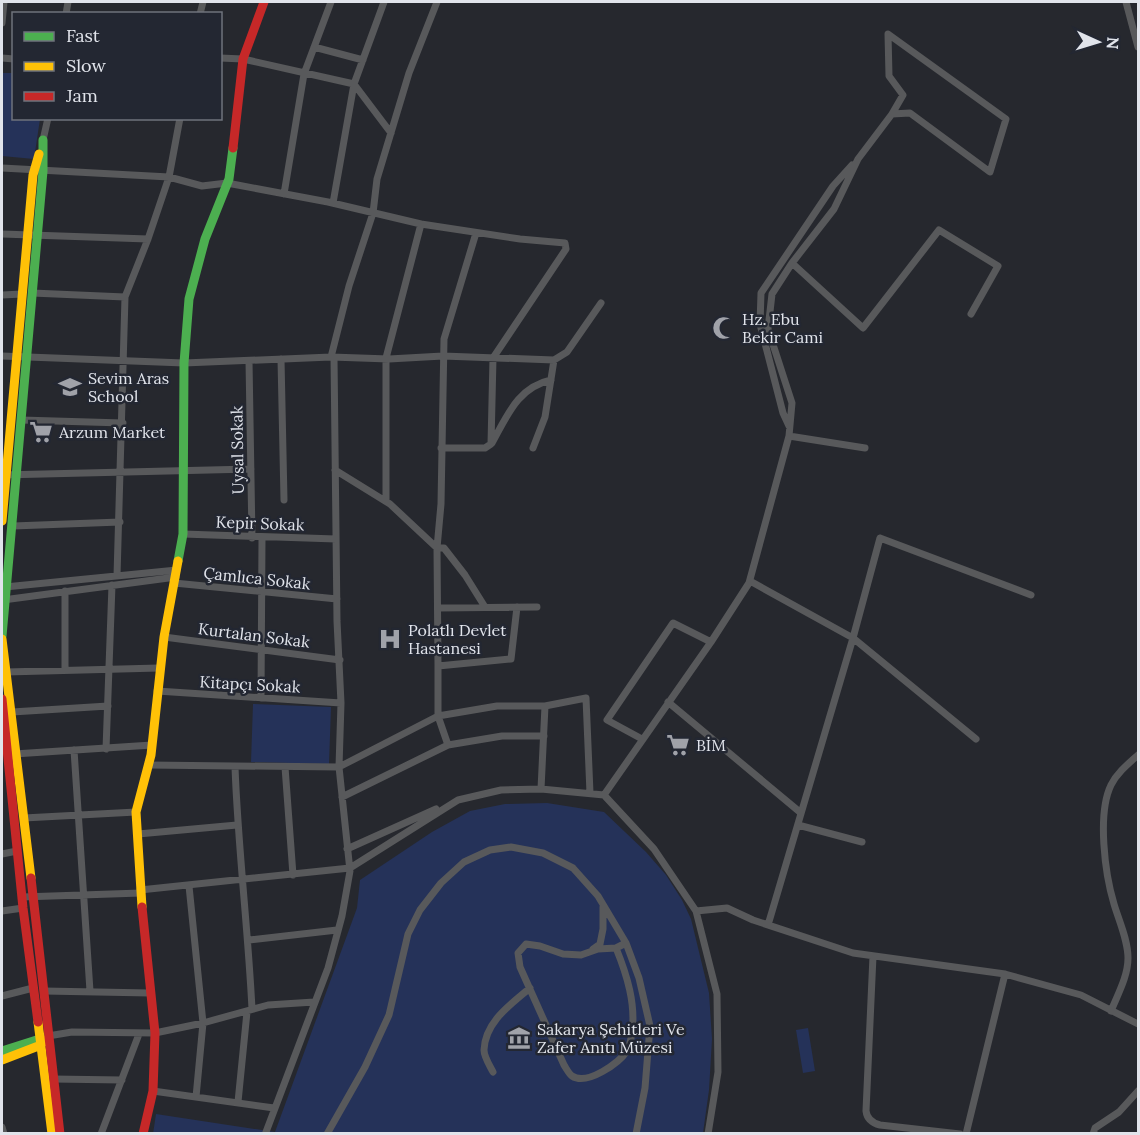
<svg xmlns="http://www.w3.org/2000/svg" width="1140" height="1135" viewBox="0 0 1140 1135" font-family="Lora,serif">
<rect width="100%" height="100%" fill="#26282e"/>
<!-- green -->
<path fill="#253259" d="M 2,73 L 13,73 L 14,118 L 40,119 L 34,159 L 2,156 Z
M 253,704 L 331,707 L 329,764 L 251,762 Z
M 547,803 L 604,812 L 646,852 L 666,875 L 682,900 L 691,919 L 709,993 L 712,1039 L 709,1090 L 703,1133 L 153,1134 L 156,1114 L 275,1132 L 357,908 L 360,880 L 432,832 L 470,811 L 505,804 Z
M 808,1028 L 815,1071 L 803,1073 L 796,1030 Z"/>
<g fill="none" stroke-linecap="round" stroke-linejoin="round">
<!-- street -->
<path stroke="#58595b" stroke-width="7" d="M 1126,2 L 1138,47
M 66,14 L 68,2
M 200,14 L 203,2
M 2,23 L 4,2
M 888,34 L 1006,119 L 990,172 L 910,113 L 892,114 L 903,95 L 889,76 Z
M 314,47 L 363,60
M 2,58 L 14,59
M 220,58 L 243,59 L 354,84 L 391,133
M 43,140 L 48,118
M 2,168 L 169,177 L 202,186 L 227,183 L 328,202 L 421,224 L 520,239 L 565,243 L 566,249 L 493,358 L 491,444 L 485,448 L 441,448
M 284,194 L 304,74 L 331,2
M 333,203 L 354,84 L 384,2
M 2,234 L 148,239
M 792,263 L 863,328 L 939,230 L 998,266 L 971,314
M 32,293 L 125,297
M 2,295 L 22,294
M 2,356 L 184,363 L 331,357 L 389,359 L 443,356 L 554,360 L 567,352 L 601,303
M 331,357 L 349,286 L 373,213 L 377,179 L 409,73 L 437,2
M 281,359 L 284,500
M 249,361 L 252,538
M 21,420 L 123,423
M 789,426 L 783,413 L 760,324 L 761,293 L 833,186 L 852,165
M 789,436 L 865,448
M 492,443 C 507,416 518,387 551,380
M 533,448 L 545,417 L 554,360
M 335,470 L 390,504 L 437,548 L 444,548 L 465,575 L 485,607
M 2,475 L 251,469
M 386,501 L 386,358 L 421,224
M 13,526 L 120,522
M 183,534 L 336,539
M 117,576 L 125,297 L 148,239 L 169,177 L 180,118
M 750,581 L 853,638 L 976,739
M 174,583 L 337,599
M 2,590 L 5,587 L 177,570
M 65,591 L 65,670
M 3,600 L 176,577
M 438,608 L 537,607
M 164,637 L 340,660
M 438,666 L 511,659 L 517,607
M 6,672 L 159,668
M 157,691 L 341,703
M 261,698 L 262,538
M 668,702 L 801,813
M 12,712 L 108,706
M 642,739 L 607,720 L 673,623 L 711,642
M 448,745 L 438,716 L 438,666 L 437,548 L 441,504 L 444,339 L 476,233
M 106,749 L 112,585
M 74,750 L 90,991
M 14,754 L 152,745
M 148,765 L 339,767 L 438,716 L 497,706 L 545,706 L 586,698 L 590,793
M 235,767 C 238,848 248,928 252,1009
M 285,767 L 293,875
M 541,789 L 545,706
M 604,795 L 711,642 L 749,583 L 789,436 L 792,403 L 768,329 L 772,294 L 792,263 L 834,209 L 858,159 L 892,114
M 342,797 L 448,745 L 502,736 L 544,736
M 24,818 L 136,812
M 798,825 L 862,842
M 138,834 L 237,825
M 347,849 L 436,809
M 2,854 L 17,851
M 189,886 L 203,1023 L 196,1097
M 140,890 L 350,868 L 458,800 L 501,790 L 541,789 L 604,795 L 654,849 L 696,911 L 717,994 L 718,1072 L 708,1134
M 22,897 L 141,893
M 2,911 L 23,908
M 696,911 L 727,908 L 753,920 L 853,953 L 1005,974 L 1081,995 L 1138,1024
M 768,925 L 853,638 L 880,538 L 1031,595
M 249,940 L 337,930
M 616,948 L 598,949 L 581,955 L 563,954 L 540,946 L 526,944 L 518,953 L 520,967 L 564,1065 C 566,1068 569,1074 572,1076 C 587,1086 619,1063 627,1051 C 630,1046 631,1038 632,1033 C 636,1004 627,975 616,948 L 626,943
M 593,949 L 600,944 L 603,929 L 603,907
M 873,956 L 866,1111 C 867,1119 872,1123 880,1125 L 960,1134
M 44,991 L 150,993
M 2,996 L 33,988
M 1111,1011 C 1118,994 1128,976 1128,958 C 1128,940 1119,921 1114,904 C 1105,874 1097,814 1111,785 C 1117,773 1128,764 1138,755
M 48,1036 L 72,1032 L 155,1033 L 203,1023 L 268,1005 L 314,1002
M 493,1072 C 490,1066 484,1057 484,1050 C 485,1022 510,1005 530,988
M 53,1079 L 122,1080
M 153,1091 L 274,1108
M 238,1102 L 247,1012
M 2,1127 L 4,1134
M 266,1132 L 328,968 L 342,916 L 350,871 L 339,767 L 341,703 L 337,621 L 334,357
M 101,1134 L 139,1034
M 327,1134 L 365,1067 L 389,1015 L 408,934 L 420,910 L 441,883 L 464,862 L 490,850 L 511,847 L 543,853 L 573,868 L 598,896 L 626,943 L 639,978 L 650,1026 L 645,1088 L 636,1134
M 966,1134 L 1005,974
M 1093,1134 L 1095,1128 L 1119,1112 L 1138,1091"/>
<!-- fast -->
<path stroke="#4caf50" stroke-width="9" d="M 178,561 L 183,534 L 184,363 L 189,299 L 205,239 L 229,179 L 233,148
M 2,636 L 43,171 L 43,140
M 2,1051 L 46,1037"/>
<!-- slow -->
<path stroke="#ffc107" stroke-width="9" d="M 2,521 L 33,175 L 39,154
M 2,639 L 31,878
M 142,907 L 136,812 L 151,755 L 164,637 L 178,561
M 38,1022 L 52,1134
M 2,1060 L 41,1045 L 45,1040"/>
<!-- jam -->
<path stroke="#c62828" stroke-width="9" d="M 233,148 L 243,59 L 264,2
M 2,699 L 23,908 L 38,1022
M 31,878 L 60,1134
M 142,907 L 155,1033 L 153,1091 L 143,1134"/>
</g>
<!-- icons -->
<defs>
<g id="mosque-bare" transform="scale(1.8)"><path d="M3.5-4.9A6 6 0 1 0 3.5 4.9A5 5 0 1 1 3.5-4.9Z" fill="#a0a2a9" stroke="#232732" stroke-width="2.5" paint-order="stroke"/></g>
<g id="school-bare" transform="scale(1.8)"><path d="M0-5L7-2L0 1L-7-2ZM-4 1L0 2.5L4 1V4Q0 6-4 4Z" fill="#a0a2a9" stroke="#232732" stroke-width="2.5" paint-order="stroke"/></g>
<g id="supermarket-bare" transform="scale(1.8)"><path d="M-6-5.5h2.5l.6 2H6L4.5 2H-2.5L-4.4-4H-6ZM-1.5 3.2a1.3 1.3 0 1 0 .1 0ZM3 3.2a1.3 1.3 0 1 0 .1 0Z" fill="#a0a2a9" stroke="#232732" stroke-width="2.5" paint-order="stroke"/></g>
<g id="hospital-bare" transform="scale(1.8)"><path d="M-5-5h3v3.5h4V-5h3V5h-3V1.5h-4V5h-3Z" fill="#a0a2a9" stroke="#232732" stroke-width="2.5" paint-order="stroke"/></g>
<g id="museum-bare" transform="scale(1.8)"><path d="M0-6L6-3V-2H-6V-3ZM-5-1h2V3h-2ZM-1-1h2V3h-2ZM3-1h2V3H3ZM-6 4H6V6H-6Z" fill="#a0a2a9" stroke="#232732" stroke-width="2.5" paint-order="stroke"/></g>
</defs>
<g fill-rule="evenodd">
<use href="#mosque-bare" x="724" y="328"/>
<use href="#school-bare" x="70" y="387"/>
<use href="#supermarket-bare" x="41" y="432"/>
<use href="#hospital-bare" x="390" y="639"/>
<use href="#supermarket-bare" x="678" y="745"/>
<use href="#museum-bare" x="519" y="1038"/>
</g>
<g text-anchor="middle" stroke-width="5" stroke-linejoin="round" paint-order="stroke">
<!-- poi labels -->
<g font-size="16" fill="#e1e4eb" stroke="#232732" text-anchor="start">
<text x="742" y="325">Hz. Ebu<tspan x="742" dy="18">Bekir Cami</tspan></text>
<text x="88" y="384">Sevim Aras<tspan x="88" dy="18">School</tspan></text>
<text x="59" y="438">Arzum Market</text>
<text x="408" y="636">Polatlı Devlet<tspan x="408" dy="18">Hastanesi</tspan></text>
<text x="696" y="751">BİM</text>
<text x="537" y="1035">Sakarya Şehitleri Ve<tspan x="537" dy="18">Zafer Anıtı Müzesi</tspan></text>
</g>
<!-- street labels -->
<g font-size="16" fill="#e1e4eb" stroke="#232732">
<text transform="translate(237 450) rotate(-91)" y="6">Uysal Sokak</text>
<text transform="translate(260 523) rotate(2)" y="6">Kepir Sokak</text>
<text transform="translate(257 578) rotate(6)" y="6">Çamlıca Sokak</text>
<text transform="translate(254 635) rotate(7)" y="6">Kurtalan Sokak</text>
<text transform="translate(250 684) rotate(3)" y="6">Kitapçı Sokak</text>
</g>
</g>
<!-- border -->
<rect width="1140" height="1135" fill="none" stroke="#e1e4eb" stroke-width="6"/>
<!-- legend -->
<rect x="12" y="12" width="210" height="108" fill="#232732" stroke="#6f737c" stroke-width="1.5"/>
<rect x="24" y="32" width="30" height="9" fill="#4caf50" stroke="#6f737c" stroke-width="1.5"/>
<text x="66" y="42" font-size="18" fill="#e1e4eb">Fast</text>
<rect x="24" y="62" width="30" height="9" fill="#ffc107" stroke="#6f737c" stroke-width="1.5"/>
<text x="66" y="72" font-size="18" fill="#e1e4eb">Slow</text>
<rect x="24" y="92" width="30" height="9" fill="#c62828" stroke="#6f737c" stroke-width="1.5"/>
<text x="66" y="102" font-size="18" fill="#e1e4eb">Jam</text>
<!-- north arrow -->
<g transform="translate(1098 42) rotate(94)" stroke="#232732" stroke-width="4.5" paint-order="stroke">
<path d="M0-4.5L10 22L0 15L-10 22Z" fill="#e1e4eb"/>
<text y="-9" font-size="16" font-weight="bold" text-anchor="middle" fill="#e1e4eb">N</text>
</g>
</svg>
